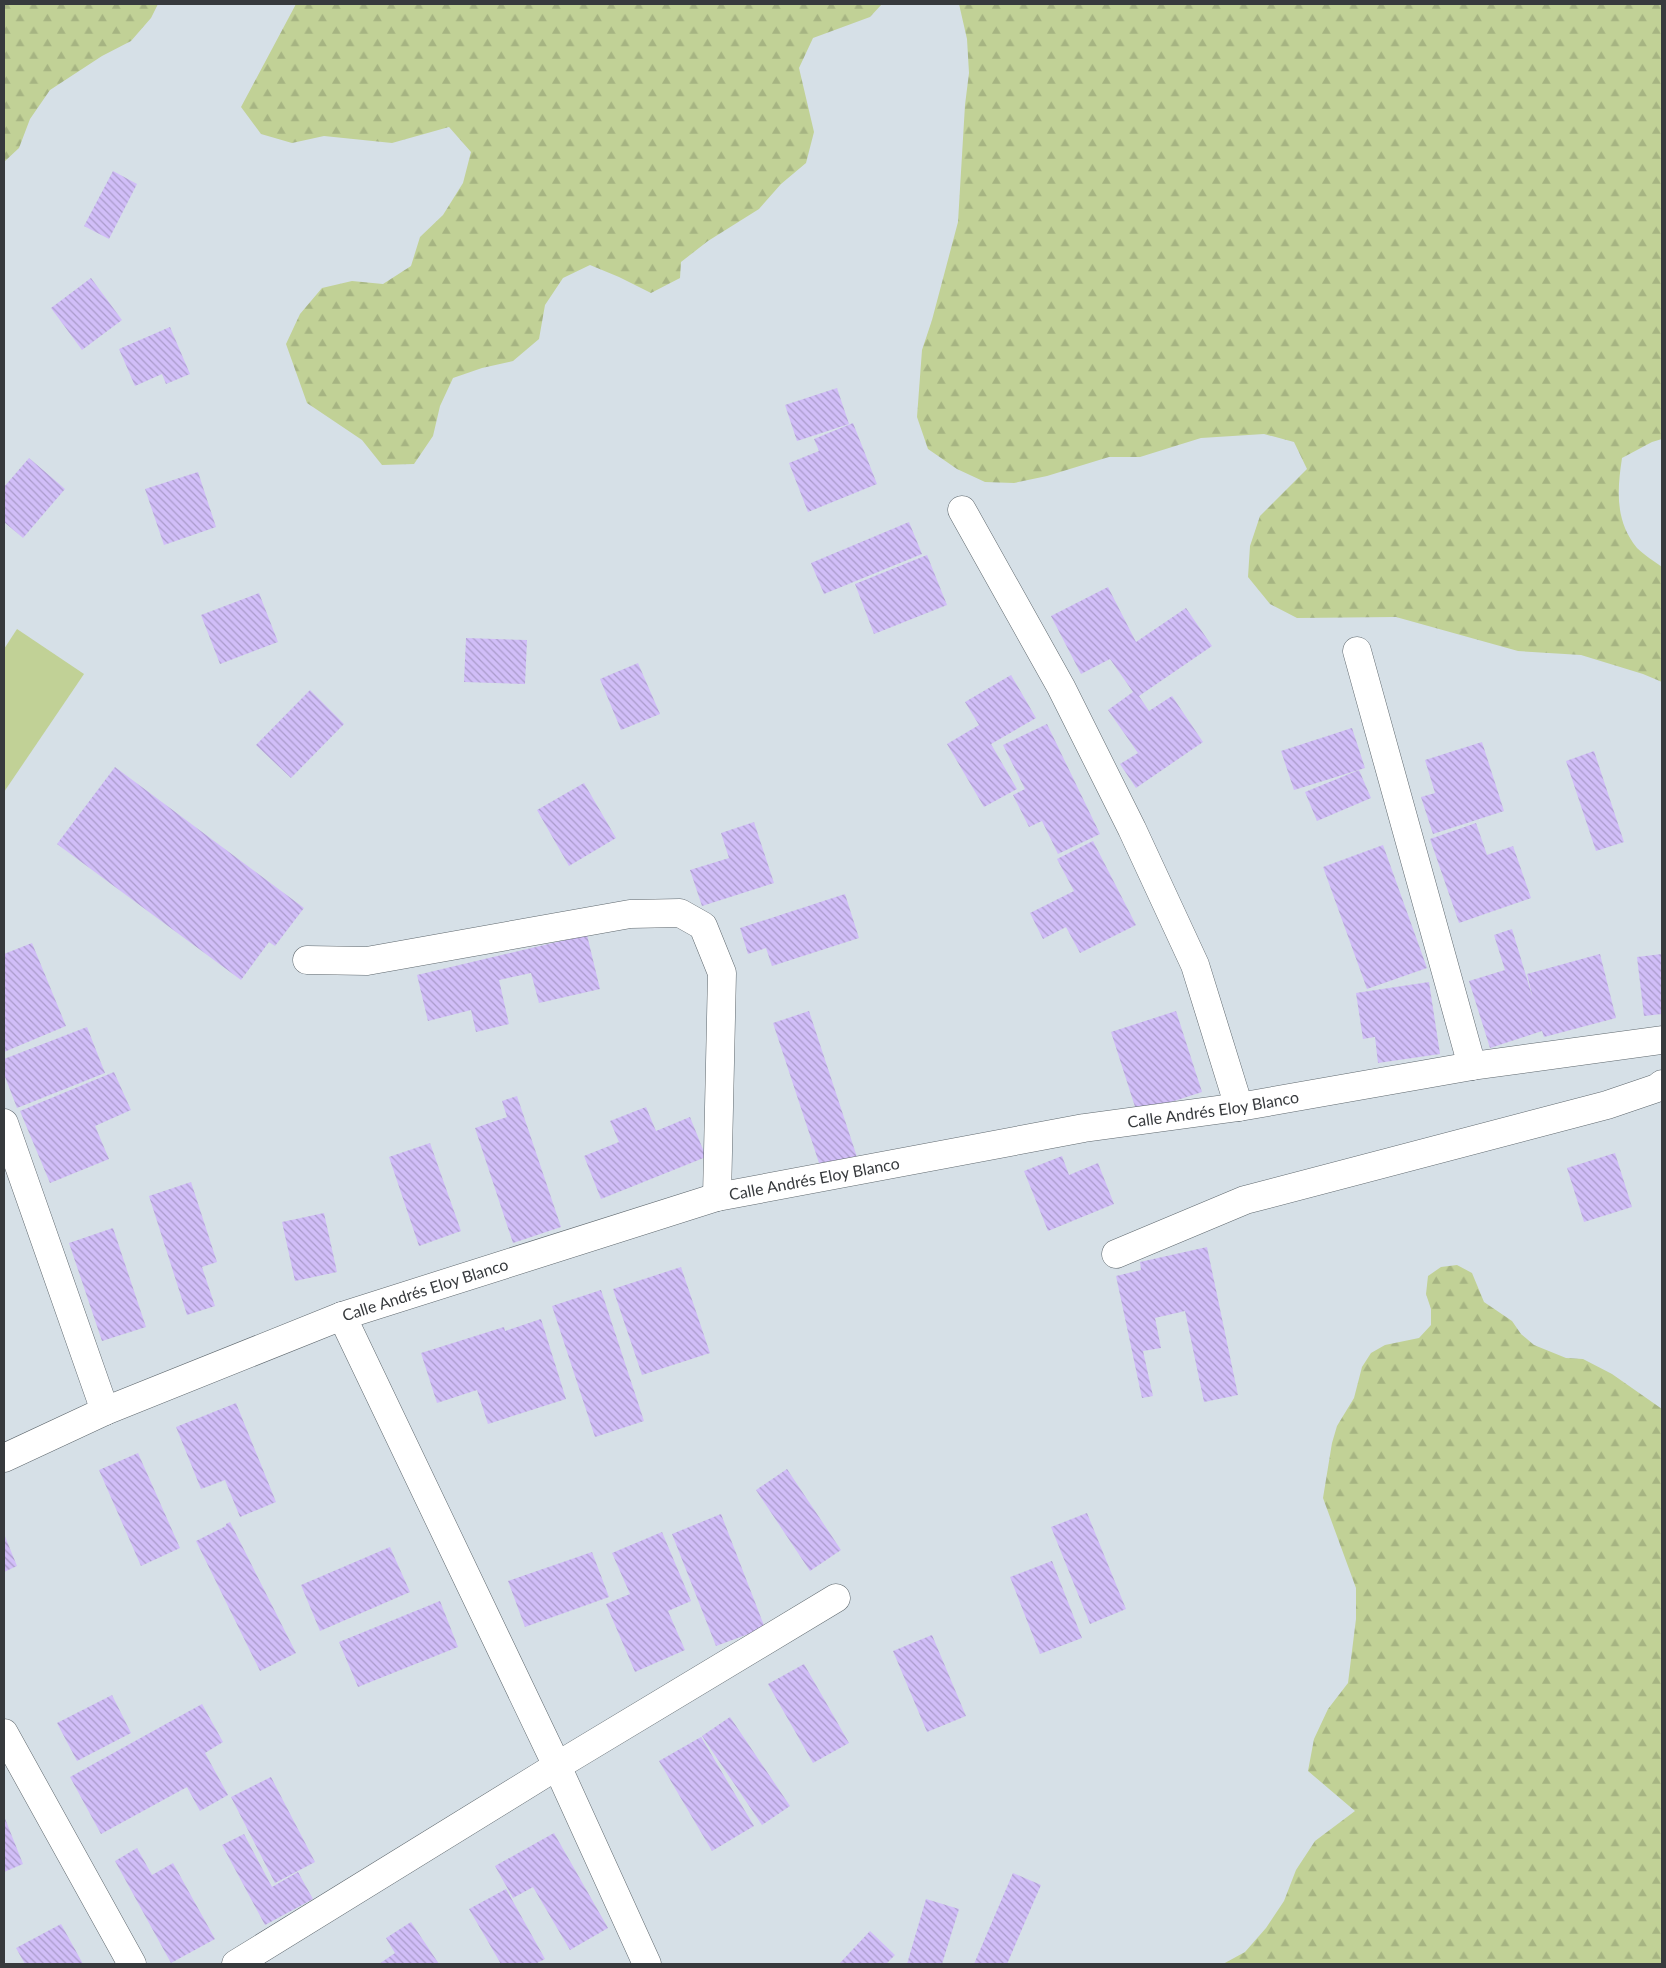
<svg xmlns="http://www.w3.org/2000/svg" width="1666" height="1968" viewBox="0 0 1666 1968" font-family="Lato,sans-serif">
<defs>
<pattern id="forest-firs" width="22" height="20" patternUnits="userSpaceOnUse" patternTransform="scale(1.25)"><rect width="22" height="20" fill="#c1d196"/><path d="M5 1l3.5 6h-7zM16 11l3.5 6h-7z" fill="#a6b482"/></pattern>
<pattern id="building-back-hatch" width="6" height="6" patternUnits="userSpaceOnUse" patternTransform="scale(1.25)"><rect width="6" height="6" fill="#d1bef8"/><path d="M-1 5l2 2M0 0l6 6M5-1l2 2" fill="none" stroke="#aa9bca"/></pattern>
</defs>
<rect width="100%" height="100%" fill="#d6e0e7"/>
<!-- forest -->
<path fill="url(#forest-firs)" d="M 4,4 L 158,4 L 151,18 L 131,41 L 102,56 L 50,90 L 30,119 L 19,148 L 4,162 Z
M 296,4 L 882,4 L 870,17 L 813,38 L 799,68 L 814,132 L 806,163 L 781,184 L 759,209 L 708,241 L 681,262 L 680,278 L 651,293 L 619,277 L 590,265 L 563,278 L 545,305 L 539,339 L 513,361 L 482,368 L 453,378 L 440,406 L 433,436 L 414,464 L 382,465 L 362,440 L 307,403 L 286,344 L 300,314 L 322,288 L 352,281 L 383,284 L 411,266 L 420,237 L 443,215 L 463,183 L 471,152 L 449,127 L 392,143 L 324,136 L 292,143 L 261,134 L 241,107 Z
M 959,4 L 1662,4 L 1662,439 L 1652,442 L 1622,458 C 1617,491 1615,521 1637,548 C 1644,555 1654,561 1662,567 L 1662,682 L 1643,674 L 1581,655 L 1518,651 L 1396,617 L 1297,618 L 1270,604 L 1248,577 L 1250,546 L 1260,516 L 1307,469 L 1294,442 L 1264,434 L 1201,438 L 1140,457 L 1109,457 L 1047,476 L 1014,483 L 985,482 L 957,469 L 928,449 L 917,417 L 922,350 L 932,320 L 958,222 L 965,105 L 969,73 L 967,39 Z
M 1457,1265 L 1472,1273 L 1484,1302 L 1512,1321 L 1521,1334 L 1534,1345 L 1566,1358 L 1583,1359 L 1612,1374 L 1662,1409 L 1662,1964 L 1223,1964 L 1245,1952 L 1266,1928 L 1284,1901 L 1296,1870 L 1315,1841 L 1355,1811 L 1308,1771 L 1314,1739 L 1328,1709 L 1348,1683 L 1356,1619 L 1356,1588 L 1323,1498 L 1332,1443 L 1337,1426 L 1354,1398 L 1362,1367 L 1371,1353 L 1385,1345 L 1419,1338 L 1431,1325 L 1431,1309 L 1426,1294 L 1428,1276 L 1441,1267 Z"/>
<!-- park -->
<path fill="#c1d196" d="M 17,629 L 84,674 L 4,792 L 4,649 Z"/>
<!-- building -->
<path fill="url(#building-back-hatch)" d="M 113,171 L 137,184 L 109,239 L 84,226 Z
M 91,278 L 122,320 L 82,350 L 51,308 Z
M 170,327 L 190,374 L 166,384 L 162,374 L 135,386 L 119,349 Z
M 837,388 L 849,424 L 797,441 L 785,405 Z
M 853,423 L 877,484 L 808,512 L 789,463 L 819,451 L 814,439 Z
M 29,458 L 65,489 L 23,538 L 4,522 L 4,487 Z
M 198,472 L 216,527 L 164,545 L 145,489 Z
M 909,522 L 922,554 L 824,594 L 811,563 Z
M 927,555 L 947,605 L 874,634 L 855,584 Z
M 1108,587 L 1136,642 L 1186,608 L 1212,646 L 1139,696 L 1149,711 L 1172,696 L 1203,742 L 1136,788 L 1120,764 L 1138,753 L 1108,710 L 1133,692 L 1110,659 L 1081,674 L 1051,616 Z
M 259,593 L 278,642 L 220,664 L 201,615 Z
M 466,638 L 527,640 L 525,684 L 464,682 Z
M 638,663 L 660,714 L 621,730 L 600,679 Z
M 1011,675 L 1036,718 L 991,744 L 1017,789 L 984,807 L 947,744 L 979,725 L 965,702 Z
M 310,690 L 344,724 L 291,778 L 256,745 Z
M 1047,724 L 1100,834 L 1058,854 L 1042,821 L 1029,827 L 1013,795 L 1025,789 L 1003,745 Z
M 1352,728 L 1365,768 L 1294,790 L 1281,751 Z
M 1482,742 L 1504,811 L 1433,834 L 1421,797 L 1435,793 L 1425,760 Z
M 1594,751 L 1624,842 L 1596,851 L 1566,761 Z
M 115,767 L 304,908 L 275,946 L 269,942 L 241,980 L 57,844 Z
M 1359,770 L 1371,798 L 1317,821 L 1305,792 Z
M 584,783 L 616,838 L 569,866 L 537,810 Z
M 754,822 L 774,883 L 702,906 L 690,870 L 729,858 L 721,833 Z
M 1476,823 L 1487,855 L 1513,846 L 1531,898 L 1459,923 L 1430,839 Z
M 1093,841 L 1136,925 L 1080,953 L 1066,927 L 1043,939 L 1030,913 L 1074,891 L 1057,859 Z
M 1383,845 L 1427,968 L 1367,989 L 1323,867 Z
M 845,894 L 859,938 L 772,966 L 766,948 L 748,954 L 740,928 Z
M 1512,929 L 1533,999 L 1527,974 L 1600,954 L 1616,1018 L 1544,1037 L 1542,1031 L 1490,1048 L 1469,981 L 1505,970 L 1494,935 Z
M 587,935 L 600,989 L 539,1003 L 531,973 L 499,980 L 509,1024 L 476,1032 L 471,1010 L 428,1021 L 417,975 Z
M 32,943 L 66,1026 L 4,1052 L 4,954 Z
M 1662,954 L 1662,1014 L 1644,1016 L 1637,957 Z
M 1429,982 L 1440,1054 L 1378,1063 L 1375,1037 L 1363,1039 L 1356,993 Z
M 809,1011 L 857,1157 L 821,1169 L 773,1023 Z
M 1176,1011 L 1202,1092 L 1137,1113 L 1111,1032 Z
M 87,1027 L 105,1073 L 17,1108 L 4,1074 L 4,1059 Z
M 114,1072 L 131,1110 L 95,1126 L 109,1159 L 50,1183 L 20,1111 Z
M 517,1096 L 561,1227 L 513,1243 L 475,1128 L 507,1117 L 502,1101 Z
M 646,1107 L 656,1131 L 690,1117 L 706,1157 L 601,1199 L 584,1156 L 619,1142 L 610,1121 Z
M 430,1143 L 461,1231 L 419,1246 L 389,1157 Z
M 1615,1153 L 1632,1207 L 1584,1222 L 1567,1168 Z
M 1062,1156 L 1069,1175 L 1098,1163 L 1114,1204 L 1048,1231 L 1024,1171 Z
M 191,1182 L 217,1262 L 202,1267 L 215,1306 L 187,1315 L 149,1196 Z
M 324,1213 L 337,1272 L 295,1281 L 282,1222 Z
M 113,1228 L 146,1327 L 102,1341 L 69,1243 Z
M 1207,1247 L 1238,1395 L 1204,1402 L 1185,1311 L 1155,1318 L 1161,1348 L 1143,1351 L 1153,1396 L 1142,1398 L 1116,1276 L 1141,1270 L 1140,1262 Z
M 681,1267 L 710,1353 L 642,1375 L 613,1289 Z
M 601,1290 L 644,1421 L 595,1437 L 552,1306 Z
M 541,1319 L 566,1399 L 488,1424 L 477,1390 L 437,1403 L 421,1353 L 504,1327 L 505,1331 Z
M 236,1403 L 276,1502 L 240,1517 L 225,1480 L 201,1489 L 176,1427 Z
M 138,1453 L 180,1548 L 141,1566 L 99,1470 Z
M 787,1469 L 841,1550 L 810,1571 L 756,1490 Z
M 1087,1513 L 1126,1609 L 1090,1624 L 1051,1527 Z
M 721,1514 L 765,1628 L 716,1646 L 672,1534 Z
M 230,1522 L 296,1653 L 260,1671 L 196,1541 L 226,1526 L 226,1524 Z
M 662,1532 L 691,1601 L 668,1611 L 685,1650 L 635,1672 L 606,1604 L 630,1594 L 612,1553 Z
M 4,1534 L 17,1566 L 4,1572 Z
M 390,1547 L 410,1592 L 320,1631 L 301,1585 Z
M 592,1552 L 609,1597 L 525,1627 L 508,1581 Z
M 1052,1561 L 1082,1638 L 1040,1654 L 1010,1577 Z
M 440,1601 L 458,1647 L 358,1687 L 339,1642 Z
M 932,1635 L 966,1716 L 927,1732 L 893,1651 Z
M 804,1664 L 849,1743 L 813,1763 L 768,1684 Z
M 112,1695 L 131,1733 L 77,1761 L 57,1723 Z
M 202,1704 L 223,1742 L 205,1753 L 228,1795 L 200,1811 L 187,1787 L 101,1834 L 70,1777 Z
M 730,1717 L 790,1806 L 762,1825 L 702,1736 Z
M 701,1737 L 754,1826 L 712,1851 L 659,1761 Z
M 271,1777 L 315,1862 L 275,1883 L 231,1797 Z
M 4,1816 L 23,1864 L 4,1872 Z
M 554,1833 L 608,1928 L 570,1950 L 533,1887 L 513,1898 L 495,1866 Z
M 244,1834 L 272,1887 L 298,1872 L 313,1899 L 265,1925 L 222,1845 Z
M 137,1848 L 152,1875 L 173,1863 L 215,1939 L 171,1963 L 115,1861 Z
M 1013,1873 L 1041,1885 L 1007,1964 L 974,1964 Z
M 506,1889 L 545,1959 L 535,1964 L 501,1964 L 469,1909 Z
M 926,1899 L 959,1909 L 942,1964 L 907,1964 Z
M 411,1922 L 439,1964 L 379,1964 L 395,1953 L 386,1938 Z
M 61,1924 L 83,1964 L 25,1964 L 16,1948 Z
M 870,1931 L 895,1955 L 886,1964 L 839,1964 Z"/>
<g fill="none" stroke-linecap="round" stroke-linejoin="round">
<!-- street casing -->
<g stroke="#5e676d" stroke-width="29">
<g id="street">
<path d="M 962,510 L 1061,687 L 1132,829 L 1195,965 L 1239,1107"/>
<path d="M 1357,651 L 1472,1066"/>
<path d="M 307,960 L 367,961 L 630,914 L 680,913 L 703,926 L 722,973 L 717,1197"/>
<path d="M 4,1123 L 105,1411"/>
<path d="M 1116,1254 L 1245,1200 L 1607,1105 L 1657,1088 L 1662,1084"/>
<path d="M 342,1316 L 557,1766 L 647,1964"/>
<path id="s1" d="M 4,1458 L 105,1411 L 342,1316 L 717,1197 L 1084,1128 L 1239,1107 L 1472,1066 L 1662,1040"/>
<path d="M 4,1733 L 132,1964"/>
<path d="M 236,1964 L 557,1766 L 836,1598"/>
</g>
</g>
<!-- street -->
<use href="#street" stroke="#fff" stroke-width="28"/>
</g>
<g text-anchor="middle" stroke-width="4" stroke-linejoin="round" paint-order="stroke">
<!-- street labels -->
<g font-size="16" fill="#373a3d" stroke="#e3edf4">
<text dy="6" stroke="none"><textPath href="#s1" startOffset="1264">Calle Andrés Eloy Blanco</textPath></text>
<text dy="6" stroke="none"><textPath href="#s1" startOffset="859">Calle Andrés Eloy Blanco</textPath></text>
<text dy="6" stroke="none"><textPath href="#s1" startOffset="454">Calle Andrés Eloy Blanco</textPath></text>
</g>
</g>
<!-- border -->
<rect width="1666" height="1968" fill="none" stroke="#373a3d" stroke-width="10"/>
</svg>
